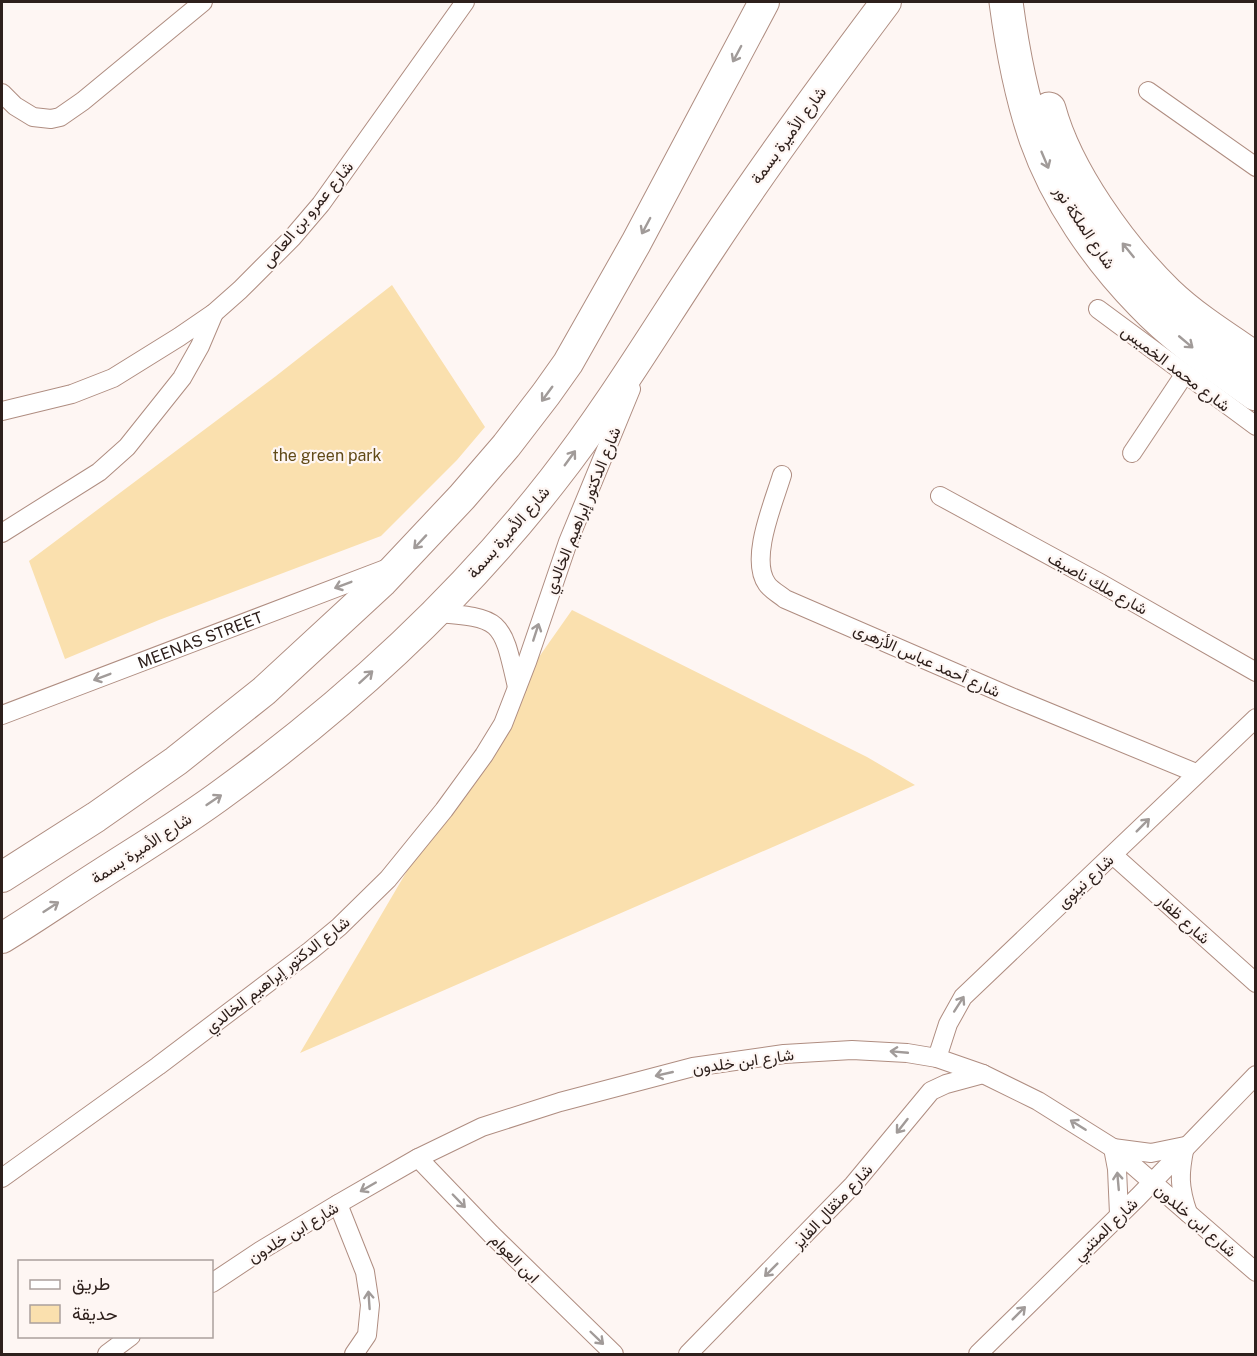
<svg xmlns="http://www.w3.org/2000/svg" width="1257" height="1356" viewBox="0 0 1257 1356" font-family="'Public Sans',Vazirmatn,sans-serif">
<rect width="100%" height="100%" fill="#fef6f3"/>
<!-- green -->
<path fill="#fae0ae" d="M 392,285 L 485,427 L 457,460 L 381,536 L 159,620 L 65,659 L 29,561 L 276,376 Z
M 572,610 L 867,757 L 915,785 L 300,1053 L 501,711 Z"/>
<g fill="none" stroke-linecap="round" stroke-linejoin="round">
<!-- street casing -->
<g stroke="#af8d81" stroke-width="20">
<g id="street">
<path d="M 1148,91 L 1256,167"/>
<path d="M 2,93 L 15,106 L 33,117 L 51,119 L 60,117 L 83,101 L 203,2"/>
<path d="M 1098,309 L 1256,426"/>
<path d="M 2,411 L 72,394 L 113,378 L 179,337 L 214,313 L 240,290 L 292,238 L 321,204 L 465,2"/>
<path d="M 1132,453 L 1184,375"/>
<path d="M 782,475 C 774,502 749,559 767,584 C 771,590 779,594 785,599 L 1009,696 L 1196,773"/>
<path d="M 940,496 L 1100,583 L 1256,672"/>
<path d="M 2,533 L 99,472 L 127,447 L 182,378 L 200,346 L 214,313"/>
<path d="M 434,613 C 503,617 502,621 517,687"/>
<path id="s1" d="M 2,715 L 388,568"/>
<path d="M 1113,855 L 1256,983"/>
<path d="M 937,1058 L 948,1024 L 963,997 L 1256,718"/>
<path d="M 418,1158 L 491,1234 L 614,1354"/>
<path d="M 2,1178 L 158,1066 L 310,951 L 339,927 L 388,879 L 444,810 L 484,755 L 503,724 L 527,662 L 568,542 L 631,389"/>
<path d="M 338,1204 L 365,1272 L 370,1305 L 367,1335 L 354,1354"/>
<path d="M 1119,1214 L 1117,1169 L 1113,1148 L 1151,1153 L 1185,1146 C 1179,1174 1179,1187 1188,1213"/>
<path d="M 212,1283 L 260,1251 L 338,1204 L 418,1158 L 482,1127 L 560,1102 L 693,1067 L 784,1054 L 852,1050 L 907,1053 L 937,1058 L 983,1074 L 1038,1101 L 1113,1148 L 1256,1272"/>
<path d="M 107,1354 L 131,1336"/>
<path d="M 688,1354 L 853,1185 L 931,1091 L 946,1084 L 983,1074"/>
<path d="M 978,1354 L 1138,1197 L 1256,1075"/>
</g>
</g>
<!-- primary casing -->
<g stroke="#af8d81" stroke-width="32">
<path id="primary" d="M 2,877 L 96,817 L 176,761 L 264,691 L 382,582 L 462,497 L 506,446 L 546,394 L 568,363 L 636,243 L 764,2
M 2,938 C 35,918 68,895 101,874 C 143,847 186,821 226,791 C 347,703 461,598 553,480 C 611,406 659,325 711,247 C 766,163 826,82 886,2"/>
</g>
<!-- highway casing -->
<g stroke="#af8d81" stroke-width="35">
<path id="highway" d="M 1006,2 C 1012,47 1021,96 1036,139 C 1057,199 1098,258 1142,303 C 1175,338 1217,366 1256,394
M 1049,109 C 1066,172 1120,247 1167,293 C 1193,318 1225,338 1256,359"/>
</g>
<!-- street -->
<use href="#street" stroke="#fff" stroke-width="18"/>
<!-- primary -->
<use href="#primary" stroke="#fff" stroke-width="30"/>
<!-- highway -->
<use href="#highway" stroke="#fff" stroke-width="33"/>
</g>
<!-- one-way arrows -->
<defs><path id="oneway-shaft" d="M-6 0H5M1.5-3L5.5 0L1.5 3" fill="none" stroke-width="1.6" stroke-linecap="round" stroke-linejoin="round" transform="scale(1.5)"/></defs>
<g stroke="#a19b99">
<use href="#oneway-shaft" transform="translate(737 54) rotate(118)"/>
<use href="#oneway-shaft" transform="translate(1045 160) rotate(67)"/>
<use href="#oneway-shaft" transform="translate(646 226) rotate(118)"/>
<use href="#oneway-shaft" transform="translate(1128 250) rotate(-129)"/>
<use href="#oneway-shaft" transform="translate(1186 342) rotate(40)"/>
<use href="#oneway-shaft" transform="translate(547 394) rotate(126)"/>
<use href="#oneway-shaft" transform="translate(570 458) rotate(-54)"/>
<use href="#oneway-shaft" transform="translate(420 542) rotate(133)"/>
<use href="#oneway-shaft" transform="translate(343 585) rotate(159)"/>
<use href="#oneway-shaft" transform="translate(536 632) rotate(-72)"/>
<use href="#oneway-shaft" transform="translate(102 677) rotate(159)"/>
<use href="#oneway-shaft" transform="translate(366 677) rotate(-42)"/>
<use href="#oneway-shaft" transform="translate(214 800) rotate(-34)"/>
<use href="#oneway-shaft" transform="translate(1143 825) rotate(-45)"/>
<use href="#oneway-shaft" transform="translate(51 907) rotate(-33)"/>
<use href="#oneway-shaft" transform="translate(959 1004) rotate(-57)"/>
<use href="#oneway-shaft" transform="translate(899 1052) rotate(-175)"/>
<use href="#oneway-shaft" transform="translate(664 1074) rotate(167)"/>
<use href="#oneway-shaft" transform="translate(1078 1125) rotate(-148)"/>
<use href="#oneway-shaft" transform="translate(902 1126) rotate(128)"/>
<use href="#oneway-shaft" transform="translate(1118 1181) rotate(-95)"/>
<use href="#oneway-shaft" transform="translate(368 1187) rotate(150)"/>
<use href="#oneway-shaft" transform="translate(459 1201) rotate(46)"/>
<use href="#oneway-shaft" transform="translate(771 1270) rotate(135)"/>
<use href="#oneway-shaft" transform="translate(369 1300) rotate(-94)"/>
<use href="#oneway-shaft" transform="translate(1019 1313) rotate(-45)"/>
<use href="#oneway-shaft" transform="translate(597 1338) rotate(44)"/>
</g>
<g text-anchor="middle" stroke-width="4.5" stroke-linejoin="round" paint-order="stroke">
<!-- street labels -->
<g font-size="16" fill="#2e201c" stroke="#fef6f3">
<text transform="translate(788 135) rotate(-54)" y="6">شارع الأميرة بسمة</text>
<text transform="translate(307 214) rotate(-50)" y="6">شارع عمرو بن العاص</text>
<text transform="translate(1085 227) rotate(56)" y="6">شارع الملكة نور</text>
<text transform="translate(1176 368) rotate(37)" y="6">شارع محمد الخميس</text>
<text transform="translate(582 510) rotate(-68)" y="6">شارع الدكتور إبراهيم الخالدي</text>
<text transform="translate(508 532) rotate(-49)" y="6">شارع الأميرة بسمة</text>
<text transform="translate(1098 583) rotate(29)" y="6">شارع ملك ناصيف</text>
<text dy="6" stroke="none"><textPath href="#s1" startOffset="212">MEENAS STREET</textPath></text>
<text transform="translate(927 660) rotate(24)" y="6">شارع أحمد عباس الأزهرى</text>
<text transform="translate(141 848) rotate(-33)" y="6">شارع الأميرة بسمة</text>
<text transform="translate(1085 881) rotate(-43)" y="6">شارع نينوى</text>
<text transform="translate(1184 919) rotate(42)" y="6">شارع ظفار</text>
<text transform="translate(277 974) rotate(-38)" y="6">شارع الدكتور إبراهيم الخالدي</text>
<text transform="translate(743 1061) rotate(-8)" y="6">شارع ابن خلدون</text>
<text transform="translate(832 1206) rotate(-47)" y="6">شارع مثقال الفايز</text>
<text transform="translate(1196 1220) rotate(41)" y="6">شارع ابن خلدون</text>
<text transform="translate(1105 1229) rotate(-44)" y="6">شارع المتنبي</text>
<text transform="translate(293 1232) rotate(-31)" y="6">شارع ابن خلدون</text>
<text transform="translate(515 1258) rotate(45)" y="6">ابن العوام</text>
</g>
<!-- park labels -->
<g font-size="16" fill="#614a17" stroke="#fef6f3">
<text x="327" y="461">the green park</text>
</g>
</g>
<!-- border -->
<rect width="1257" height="1356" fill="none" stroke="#2e201c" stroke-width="6"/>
<!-- legend -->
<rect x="18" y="1260" width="195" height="78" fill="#fef6f3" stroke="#aba09d" stroke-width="1.5"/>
<rect x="30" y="1280" width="30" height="9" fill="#ffffff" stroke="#aba09d" stroke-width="1.5"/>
<text x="72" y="1290" font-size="18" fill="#2e201c">طريق</text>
<rect x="30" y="1305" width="30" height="18" fill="#fae0ae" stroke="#aba09d" stroke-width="1.5"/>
<text x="72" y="1320" font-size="18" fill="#2e201c">حديقة</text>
</svg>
